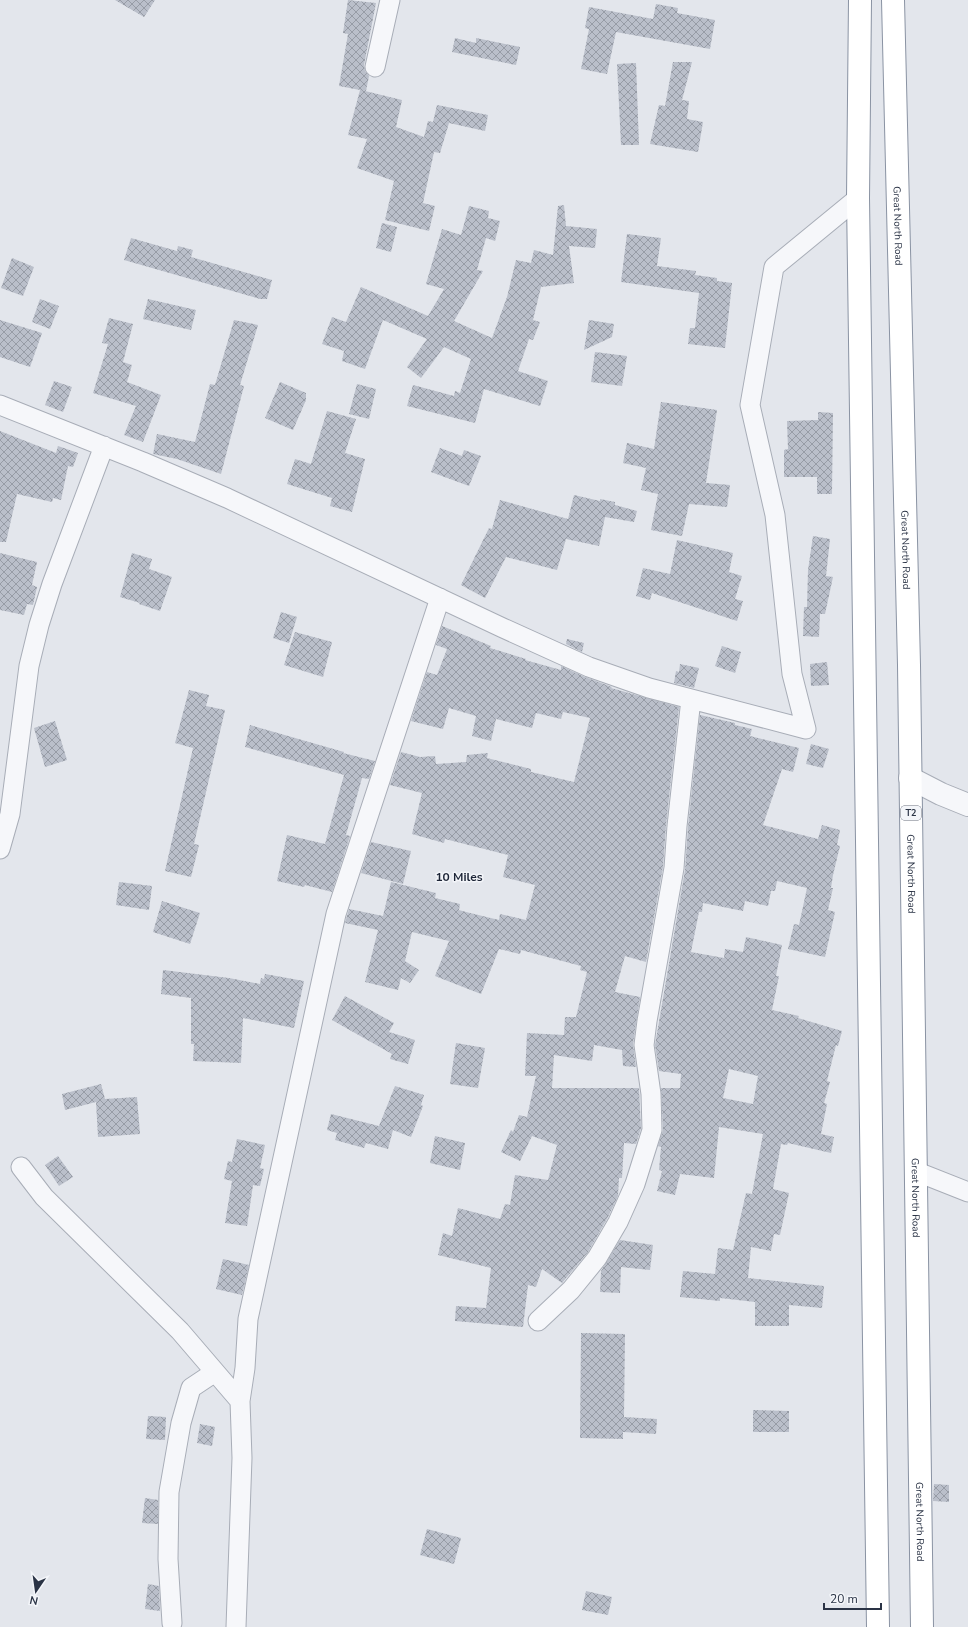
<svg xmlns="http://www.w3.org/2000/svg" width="968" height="1627" viewBox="0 0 968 1627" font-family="'Nunito Sans',sans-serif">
<defs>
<pattern id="building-cross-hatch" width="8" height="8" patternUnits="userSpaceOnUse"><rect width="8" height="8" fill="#babfca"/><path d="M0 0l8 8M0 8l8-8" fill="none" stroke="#979ca6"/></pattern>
</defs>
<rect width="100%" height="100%" fill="#e3e6ec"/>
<!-- building -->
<path fill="url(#building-cross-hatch)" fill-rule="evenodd" d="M 115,0 L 155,0 L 144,17 Z
M 348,0 L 376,3 L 364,65 L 365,71 L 369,76 L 366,91 L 361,90 L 402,100 L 396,127 L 424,137 L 428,121 L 433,122 L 437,105 L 488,115 L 485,131 L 449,123 L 440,153 L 434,152 L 423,203 L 435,206 L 429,231 L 385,220 L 394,181 L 357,168 L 367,139 L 348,135 L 360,90 L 339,86 L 348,34 L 343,33 Z
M 656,4 L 678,8 L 677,13 L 715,20 L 710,49 L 616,32 L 607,74 L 581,69 L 589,29 L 585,28 L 589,7 L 653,19 Z
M 455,38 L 476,43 L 476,38 L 520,47 L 516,65 L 452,52 Z
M 673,62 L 692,62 L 682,100 L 689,101 L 687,119 L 703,122 L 698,152 L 650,144 L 659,105 L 665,106 Z
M 636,63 L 639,145 L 621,145 L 617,64 Z
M 564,205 L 566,226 L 597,229 L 595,248 L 569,246 L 574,283 L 541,287 L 533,320 L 540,322 L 533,340 L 529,339 L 518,371 L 548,381 L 540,406 L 484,389 L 475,423 L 407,406 L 413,385 L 454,396 L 455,391 L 460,393 L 471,359 L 444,347 L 421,378 L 407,367 L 427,339 L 383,320 L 365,369 L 342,361 L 344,351 L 322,344 L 332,317 L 346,322 L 361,287 L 428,316 L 444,289 L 426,284 L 442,229 L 461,235 L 469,206 L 489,211 L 488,218 L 500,221 L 495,241 L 486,238 L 477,270 L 483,271 L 454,321 L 492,338 L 507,297 L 516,260 L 531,263 L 534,250 L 553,255 L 558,206 Z
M 382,223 L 397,227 L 391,252 L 376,248 Z
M 627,234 L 661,238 L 657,266 L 696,271 L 695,275 L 717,278 L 717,281 L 732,283 L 725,348 L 688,344 L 690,328 L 695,328 L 699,293 L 621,282 Z
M 131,238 L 177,251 L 178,246 L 193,250 L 191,257 L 272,280 L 267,299 L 260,299 L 124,260 Z
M 12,258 L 34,267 L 23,296 L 1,288 Z
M 40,299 L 59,306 L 50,329 L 32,322 Z
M 148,299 L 196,310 L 191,330 L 143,319 Z
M 109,318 L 133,324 L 123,362 L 132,365 L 127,382 L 161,395 L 143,442 L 124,435 L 136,406 L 93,393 L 108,344 L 102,343 Z
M 0,320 L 42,333 L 30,367 L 0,357 Z
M 234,320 L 258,325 L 240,385 L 244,386 L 221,474 L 177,459 L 153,454 L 157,434 L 195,442 L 210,384 L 215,385 Z
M 589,320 L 614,324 L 612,337 L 584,350 Z
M 595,352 L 627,356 L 622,386 L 591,382 Z
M 54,381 L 72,387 L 63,412 L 45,405 Z
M 280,382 L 306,393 L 306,400 L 293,430 L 265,418 Z
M 357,384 L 376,389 L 369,419 L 349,414 Z
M 661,402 L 717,410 L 706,483 L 730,485 L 727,507 L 689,504 L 682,536 L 651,530 L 658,494 L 641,490 L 646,468 L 623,463 L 627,443 L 654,449 Z
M 327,411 L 356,419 L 345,453 L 365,459 L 352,512 L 330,506 L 332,498 L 287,484 L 295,459 L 311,464 Z
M 818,412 L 833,413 L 832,494 L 817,494 L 817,477 L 784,477 L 784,450 L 788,449 L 787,421 L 818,420 Z
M 0,431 L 56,453 L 58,446 L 78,453 L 73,467 L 68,466 L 61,500 L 53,498 L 52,502 L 17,494 L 6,542 L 0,542 Z
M 440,448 L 462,456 L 464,450 L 481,456 L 469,486 L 431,472 Z
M 574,495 L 600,501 L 600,499 L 615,502 L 615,505 L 637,511 L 634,522 L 605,517 L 599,546 L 566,539 L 557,570 L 506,557 L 485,598 L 461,585 L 489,528 L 492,529 L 500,500 L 568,519 Z
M 813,536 L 830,539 L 826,576 L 833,577 L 825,614 L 820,614 L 819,637 L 803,636 L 804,607 L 807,607 L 808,570 Z
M 677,540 L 733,553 L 729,572 L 742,576 L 735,599 L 743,601 L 737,621 L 652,593 L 650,600 L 636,596 L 643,568 L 670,574 Z
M 0,553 L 37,562 L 32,585 L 37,587 L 33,605 L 27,604 L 24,615 L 0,610 Z
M 132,553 L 152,559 L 149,569 L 172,577 L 160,611 L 139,604 L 140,603 L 120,597 Z
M 281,612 L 297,617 L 289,643 L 273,638 Z
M 442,626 L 491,646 L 490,648 L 526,659 L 525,660 L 561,670 L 561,666 L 585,677 L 612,687 L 611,688 L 679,707 L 666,825 L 663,867 L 646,962 L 625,956 L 615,992 L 640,997 L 633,1044 L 636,1067 L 623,1066 L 622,1050 L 594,1045 L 592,1061 L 554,1055 L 552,1088 L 639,1088 L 641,1128 L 636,1144 L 624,1143 L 622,1178 L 619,1178 L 618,1196 L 608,1217 L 588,1252 L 562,1283 L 542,1269 L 536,1287 L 528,1285 L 523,1327 L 455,1321 L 456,1306 L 486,1308 L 491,1268 L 438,1255 L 443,1233 L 452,1236 L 458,1208 L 500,1219 L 505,1204 L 510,1205 L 515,1175 L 548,1180 L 557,1145 L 532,1136 L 520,1161 L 501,1152 L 511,1130 L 513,1132 L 519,1115 L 527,1117 L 536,1076 L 525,1076 L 527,1033 L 564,1035 L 565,1017 L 576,1017 L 587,972 L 580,970 L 581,966 L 521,950 L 520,954 L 499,949 L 481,994 L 435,976 L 449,941 L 412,932 L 405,961 L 419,970 L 410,983 L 401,978 L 398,990 L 365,982 L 378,930 L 345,923 L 349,909 L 383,916 L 391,882 L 436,893 L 435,898 L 460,904 L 459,910 L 466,912 L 499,920 L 500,914 L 526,920 L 535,885 L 503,877 L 508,855 L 445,839 L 444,843 L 412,834 L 422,793 L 390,785 L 401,752 L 420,757 L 435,756 L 436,764 L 466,762 L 467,755 L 488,753 L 487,758 L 531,769 L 531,772 L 574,782 L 590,718 L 563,712 L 561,719 L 536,713 L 532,728 L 496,719 L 491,741 L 472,736 L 476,716 L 449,708 L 443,729 L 411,721 L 427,672 L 437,675 L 447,649 L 436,645 Z
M 295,632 L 332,642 L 323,677 L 284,665 Z
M 567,639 L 584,643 L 582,652 L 566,644 Z
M 722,646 L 741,652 L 735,673 L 715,666 Z
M 827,662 L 829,685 L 811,686 L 810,664 Z
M 680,664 L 699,668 L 694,688 L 674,683 L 676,671 L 679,672 Z
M 189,690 L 209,695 L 206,706 L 225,710 L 194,844 L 199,845 L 191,877 L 165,871 L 193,748 L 175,743 Z
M 700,715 L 735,723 L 735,725 L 752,729 L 750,736 L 799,748 L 793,772 L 782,769 L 763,825 L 818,839 L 822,825 L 840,830 L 837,845 L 840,846 L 833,875 L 831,888 L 833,888 L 828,910 L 835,912 L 825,957 L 788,949 L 794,924 L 799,925 L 807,888 L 777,881 L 775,891 L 771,891 L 768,906 L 745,901 L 743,911 L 703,903 L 702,912 L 699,912 L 691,952 L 724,958 L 725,949 L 743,952 L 746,937 L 782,945 L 776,976 L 779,976 L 772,1010 L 799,1016 L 798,1018 L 842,1031 L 838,1046 L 836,1045 L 827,1081 L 830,1082 L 824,1103 L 827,1104 L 821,1134 L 834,1137 L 831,1153 L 788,1143 L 787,1145 L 781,1144 L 773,1189 L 789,1193 L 780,1235 L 774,1234 L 771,1251 L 751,1247 L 748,1278 L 824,1286 L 822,1308 L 789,1305 L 789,1326 L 755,1326 L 755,1302 L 720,1298 L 720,1301 L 680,1297 L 683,1271 L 715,1274 L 718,1248 L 733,1250 L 746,1193 L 752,1194 L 763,1134 L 719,1127 L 714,1178 L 680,1174 L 675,1195 L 657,1191 L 662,1171 L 659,1170 L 661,1147 L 658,1146 L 663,1130 L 661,1088 L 680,1088 L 681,1074 L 659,1071 L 655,1045 L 685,870 L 688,827 ZM 729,1069 L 758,1076 L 753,1104 L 723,1098 Z
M 55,721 L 67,760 L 45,767 L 34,728 Z
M 250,725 L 344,752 L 343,753 L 375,761 L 369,779 L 362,778 L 346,835 L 350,836 L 332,892 L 305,885 L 304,887 L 277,881 L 287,835 L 325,844 L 344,775 L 245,747 Z
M 811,744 L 829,749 L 823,768 L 806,764 Z
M 371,842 L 411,851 L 403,884 L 361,873 Z
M 119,882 L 152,886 L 149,910 L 116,905 Z
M 162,901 L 200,913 L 190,944 L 153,932 Z
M 163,970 L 229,978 L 260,984 L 261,978 L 264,979 L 265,974 L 304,981 L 294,1028 L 243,1018 L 241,1063 L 193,1061 L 194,1044 L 191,1044 L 191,998 L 161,994 Z
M 345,996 L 394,1023 L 389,1032 L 415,1040 L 408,1064 L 390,1059 L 392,1054 L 332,1020 Z
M 456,1043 L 485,1048 L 478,1088 L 450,1084 Z
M 101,1084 L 105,1099 L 137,1097 L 140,1134 L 98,1137 L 96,1102 L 65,1110 L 62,1094 Z
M 395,1086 L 424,1095 L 421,1105 L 423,1106 L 411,1137 L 393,1130 L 388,1149 L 366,1143 L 364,1148 L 335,1140 L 337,1133 L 327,1130 L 331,1114 L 379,1126 Z
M 435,1136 L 465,1143 L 460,1170 L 430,1163 Z
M 237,1139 L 265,1145 L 260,1168 L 264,1169 L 260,1186 L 253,1185 L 247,1226 L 225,1223 L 232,1181 L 224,1179 L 228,1161 L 232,1162 Z
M 58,1156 L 73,1177 L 59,1186 L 45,1165 Z
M 620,1240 L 653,1245 L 650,1270 L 621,1267 L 620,1293 L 600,1292 L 601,1271 Z
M 223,1259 L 249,1265 L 242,1295 L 216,1289 Z
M 581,1333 L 625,1334 L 624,1417 L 657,1419 L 656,1434 L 623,1432 L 623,1439 L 580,1438 Z
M 753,1410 L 789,1411 L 789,1432 L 753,1432 Z
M 148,1416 L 166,1417 L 165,1440 L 146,1439 Z
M 200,1424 L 215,1427 L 212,1446 L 197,1443 Z
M 934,1484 L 949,1485 L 949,1502 L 933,1501 Z
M 145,1498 L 158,1500 L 158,1524 L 142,1523 Z
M 427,1529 L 461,1538 L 454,1564 L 420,1555 Z
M 148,1584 L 159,1586 L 160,1611 L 145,1609 Z
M 586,1591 L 612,1597 L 608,1615 L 582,1610 Z"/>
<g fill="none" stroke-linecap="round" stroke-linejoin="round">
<!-- minor casing -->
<g stroke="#a8adb7" stroke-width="21">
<path id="minor" d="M 375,67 L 390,0
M 0,405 L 143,462 L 227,498 L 503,628 L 589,667 L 649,688 L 806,729 L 792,674 L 775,515 L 750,405 L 774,267 L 858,198
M 0,849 L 10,814 L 29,666 L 39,625 L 52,584 L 104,446
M 21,1167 L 44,1197 L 180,1331 L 240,1401
M 915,1171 L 968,1192
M 538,1321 L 571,1290 L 597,1258 L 618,1222 L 635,1184 L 652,1130 L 651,1094 L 644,1045 L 647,1021 L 674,868 L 677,826 L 691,699
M 172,1623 L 168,1559 L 169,1492 L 181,1423 L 191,1388 L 215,1372
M 236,1627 L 242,1458 L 240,1401 L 245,1368 L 248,1319 L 336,914 L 440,598"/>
</g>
<!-- tertiary casing -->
<g stroke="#a8adb7" stroke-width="24">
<path id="tertiary" d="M 910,778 L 941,794 L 968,805"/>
</g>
<!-- trunk casing -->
<g stroke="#8a93a3" stroke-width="24">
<g id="trunk">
<path d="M 860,0 L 858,198 L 878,1627"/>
<path id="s1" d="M 893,0 L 909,665 L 922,1627"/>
</g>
</g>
<!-- minor -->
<use href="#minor" stroke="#f6f7fa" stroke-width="19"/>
<!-- tertiary -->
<use href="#tertiary" stroke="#f6f7fa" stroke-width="22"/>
<!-- trunk -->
<use href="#trunk" stroke="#fff" stroke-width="22"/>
</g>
<g text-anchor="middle" stroke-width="3" stroke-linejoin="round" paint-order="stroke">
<!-- shield labels -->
<rect fill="#f3f5f9" stroke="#666d7b" stroke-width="1" x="901" y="806" width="20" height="14" rx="3"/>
<g font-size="9" font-weight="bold" fill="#2a3345">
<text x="911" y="816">T2</text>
</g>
<!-- street labels -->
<g font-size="10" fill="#2a3345" stroke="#f3f5f9">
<text dy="4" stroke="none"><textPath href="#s1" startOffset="226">Great North Road</textPath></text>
<text dy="4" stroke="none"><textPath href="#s1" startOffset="550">Great North Road</textPath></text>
<text dy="4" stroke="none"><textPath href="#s1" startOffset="874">Great North Road</textPath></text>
<text dy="4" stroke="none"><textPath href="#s1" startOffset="1198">Great North Road</textPath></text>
<text dy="4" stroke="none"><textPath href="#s1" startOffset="1522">Great North Road</textPath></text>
</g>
<!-- quarter labels -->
<g font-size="12" font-weight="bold" fill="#1c2436" stroke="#f3f5f9">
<text x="459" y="881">10 Miles</text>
</g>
</g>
<!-- north arrow -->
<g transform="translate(36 1591) rotate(193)" stroke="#f3f5f9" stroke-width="3" paint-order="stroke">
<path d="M0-3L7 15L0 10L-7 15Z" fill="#2a3345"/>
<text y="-6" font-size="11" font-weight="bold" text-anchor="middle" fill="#2a3345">N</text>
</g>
<!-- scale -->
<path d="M824 1603v6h57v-6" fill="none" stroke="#2a3345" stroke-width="2"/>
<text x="830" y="1603" font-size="12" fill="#2a3345" stroke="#f3f5f9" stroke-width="3" paint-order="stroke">20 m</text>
</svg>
